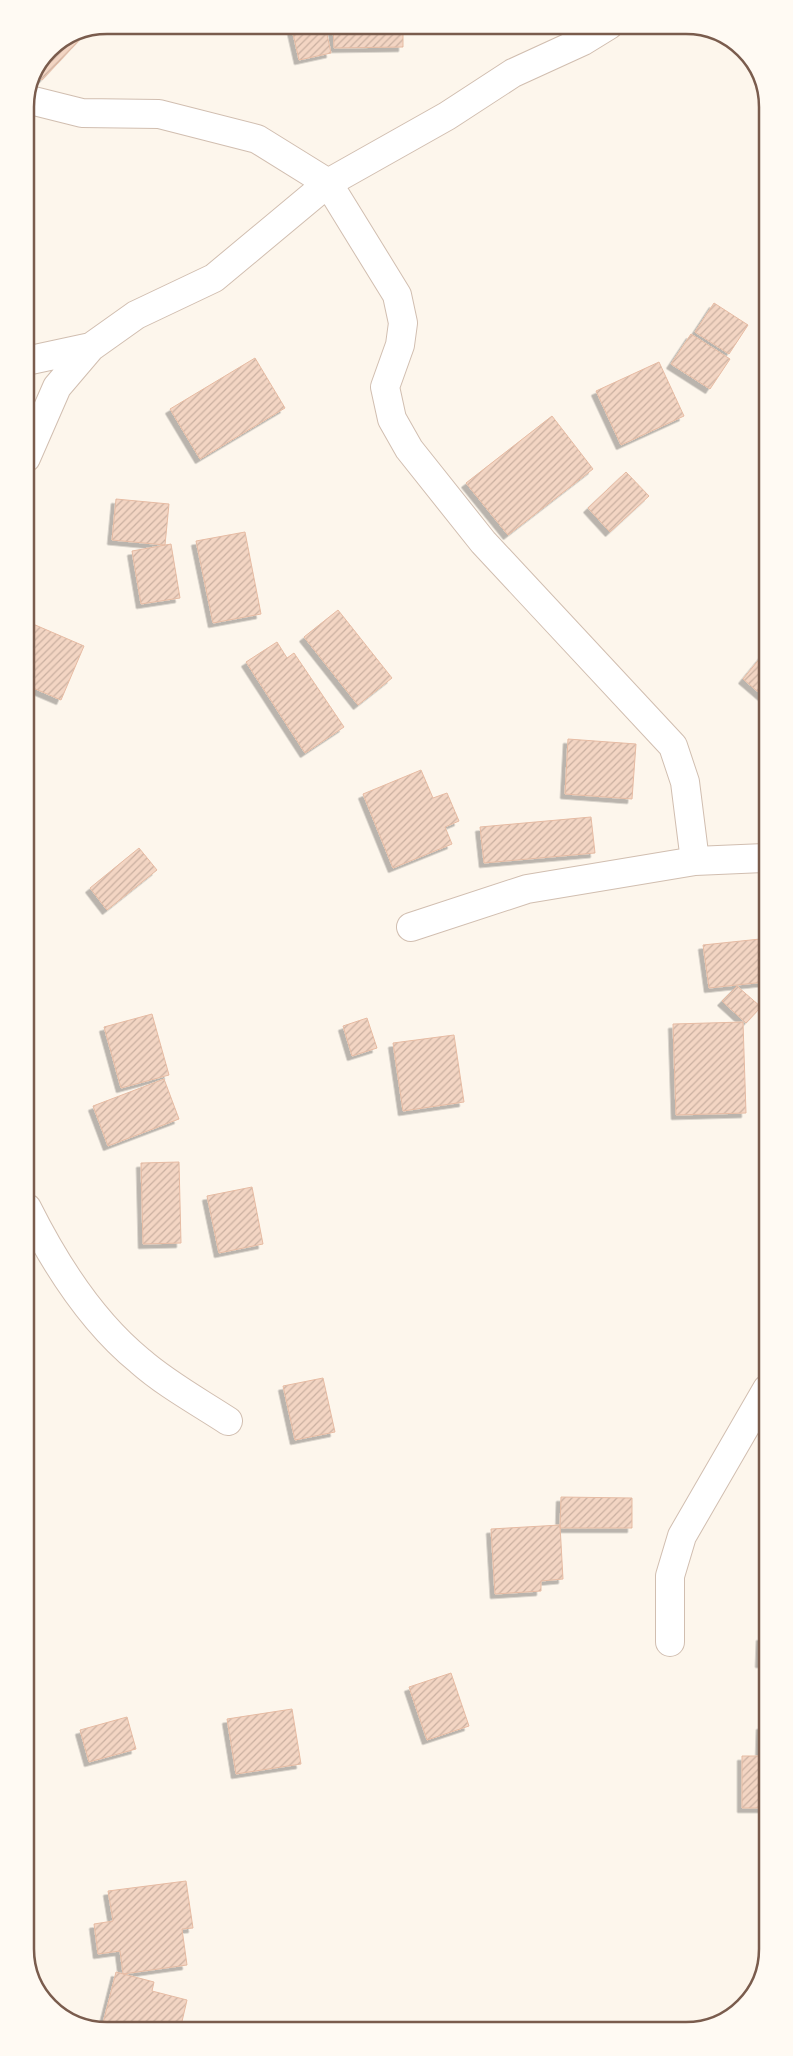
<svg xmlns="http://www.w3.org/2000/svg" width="793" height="2056" viewBox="0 0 793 2056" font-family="'PT Sans Narrow',sans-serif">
<defs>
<pattern id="building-hatch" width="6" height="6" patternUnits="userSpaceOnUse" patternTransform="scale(1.25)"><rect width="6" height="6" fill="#f3d5c3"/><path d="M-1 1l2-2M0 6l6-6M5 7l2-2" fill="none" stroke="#cab0a1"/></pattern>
<filter id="shadow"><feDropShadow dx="-4.5" dy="4.5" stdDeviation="0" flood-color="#0004"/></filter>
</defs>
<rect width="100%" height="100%" fill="#fdf6ec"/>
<!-- building -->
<path fill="url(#building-hatch)" stroke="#e6bba3" filter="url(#shadow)" d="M 291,25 L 325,25 L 331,53 L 299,60 Z
M 333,25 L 403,25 L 403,47 L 334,48 Z
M 86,33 L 42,80 L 37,76 L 49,49 Z
M 714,303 L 748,325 L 729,354 L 695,332 Z
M 691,334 L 730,359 L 710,389 L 671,364 Z
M 255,358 L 285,408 L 200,459 L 170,409 Z
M 659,362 L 684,416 L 621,445 L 596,391 Z
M 552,416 L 593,469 L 508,535 L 466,483 Z
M 626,472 L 649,496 L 610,532 L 588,508 Z
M 116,499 L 169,504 L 165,545 L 112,540 Z
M 245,532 L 261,614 L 213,623 L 196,541 Z
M 171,544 L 180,598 L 141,604 L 132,551 Z
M 338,610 L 392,678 L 358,705 L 304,637 Z
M 26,621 L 84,646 L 61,700 L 26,685 Z
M 277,642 L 287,658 L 294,653 L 344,727 L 305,753 L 246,662 Z
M 766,651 L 766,695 L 764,697 L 743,679 Z
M 568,739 L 636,744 L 632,799 L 565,794 Z
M 421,770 L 433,798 L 447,793 L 459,821 L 445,827 L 452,844 L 393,868 L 363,794 Z
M 591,817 L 595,853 L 484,863 L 480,827 Z
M 139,848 L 157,870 L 107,910 L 90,888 Z
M 760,939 L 765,982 L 709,988 L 703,945 Z
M 737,986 L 761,1007 L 746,1023 L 722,1001 Z
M 152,1014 L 169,1075 L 121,1088 L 104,1027 Z
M 367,1018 L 377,1048 L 352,1056 L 343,1026 Z
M 743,1022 L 746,1113 L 676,1115 L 673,1024 Z
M 454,1035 L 464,1102 L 403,1111 L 393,1043 Z
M 164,1079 L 179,1119 L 108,1146 L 93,1106 Z
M 179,1162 L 181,1243 L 143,1244 L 141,1163 Z
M 252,1187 L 263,1244 L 219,1253 L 207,1196 Z
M 323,1378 L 335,1432 L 295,1440 L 283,1386 Z
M 561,1497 L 632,1498 L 632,1528 L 560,1528 Z
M 560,1525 L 563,1579 L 541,1581 L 541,1591 L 495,1594 L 491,1529 Z
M 761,1636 L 768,1637 L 768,1663 L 760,1663 Z
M 451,1673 L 469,1726 L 427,1740 L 409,1687 Z
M 292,1709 L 301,1764 L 236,1774 L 227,1719 Z
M 127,1717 L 136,1749 L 89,1762 L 80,1730 Z
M 761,1725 L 768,1725 L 768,1808 L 742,1808 L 742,1756 L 760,1756 Z
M 186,1881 L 193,1928 L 182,1929 L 187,1965 L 123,1974 L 120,1951 L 98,1954 L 94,1924 L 113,1921 L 108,1891 Z
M 116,1972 L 154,1982 L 152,1991 L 187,2000 L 180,2030 L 101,2031 Z"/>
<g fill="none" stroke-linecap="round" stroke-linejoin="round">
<!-- minor casing -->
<g stroke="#d1beb0" stroke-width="30">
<path id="minor" d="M 26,99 L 82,113 L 159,114 L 257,139 L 328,183 L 397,295 L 403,323 L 400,345 L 385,387 L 392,419 L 409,449 L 483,542 L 673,746 L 685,782 L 695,861
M 26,361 L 91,347
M 26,458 L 57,387 L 91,347 L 136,315 L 214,278 L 328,183 L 447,116 L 513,73 L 583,41 L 609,25
M 411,927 L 527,889 L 695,861 L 766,858
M 27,1208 C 55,1264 91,1321 140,1361 C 166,1384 199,1402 228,1421
M 670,1642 L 670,1576 L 682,1536 L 767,1389"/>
</g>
<!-- minor -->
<use href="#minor" stroke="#fff" stroke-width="28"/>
</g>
<!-- crop -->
<path d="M0 0H793V2056H0ZM107 34H686A73 73 0 0 1 759 107V1949A73 73 0 0 1 686 2022H107A73 73 0 0 1 34 1949V107A73 73 0 0 1 107 34Z" fill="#fffaf3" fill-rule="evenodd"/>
<path fill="none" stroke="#7a5c4d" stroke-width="2.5" d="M107 34H686A73 73 0 0 1 759 107V1949A73 73 0 0 1 686 2022H107A73 73 0 0 1 34 1949V107A73 73 0 0 1 107 34Z"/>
</svg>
